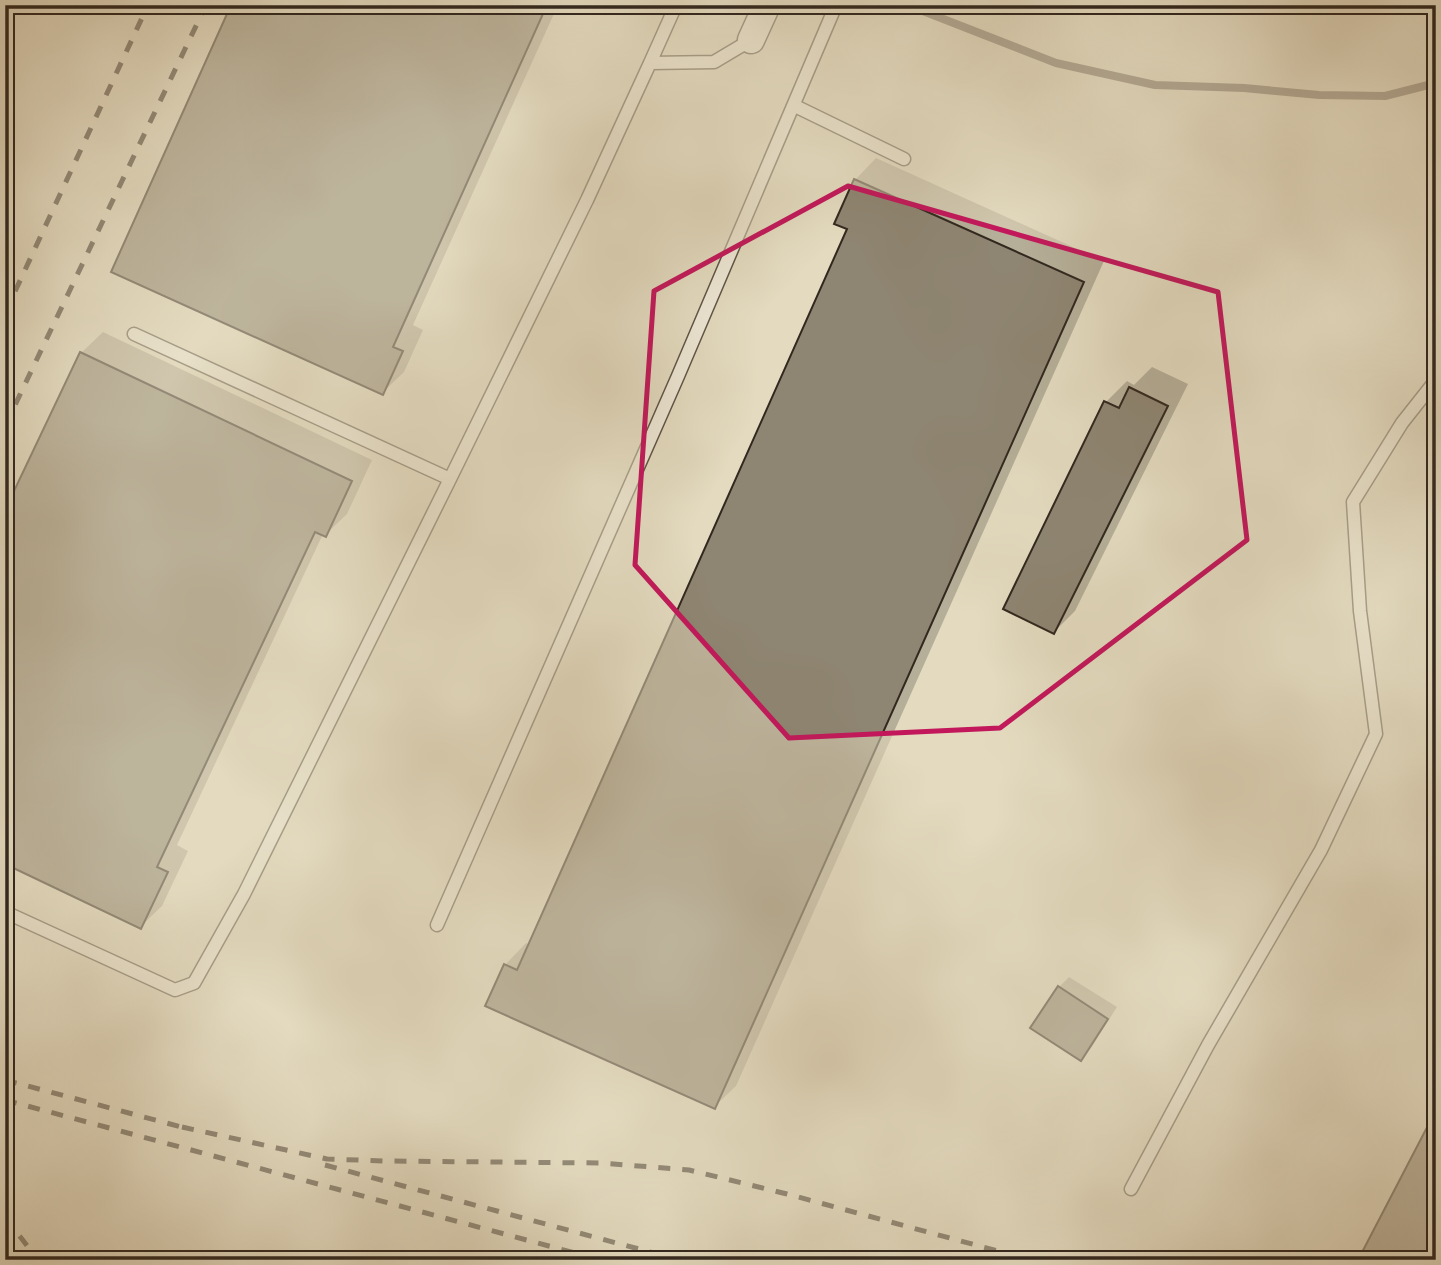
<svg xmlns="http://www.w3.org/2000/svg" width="1441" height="1265" viewBox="0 0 1441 1265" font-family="'Sorts Mill Goudy',serif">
<rect width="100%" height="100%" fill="#e3dabf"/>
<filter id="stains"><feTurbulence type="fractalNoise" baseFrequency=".00286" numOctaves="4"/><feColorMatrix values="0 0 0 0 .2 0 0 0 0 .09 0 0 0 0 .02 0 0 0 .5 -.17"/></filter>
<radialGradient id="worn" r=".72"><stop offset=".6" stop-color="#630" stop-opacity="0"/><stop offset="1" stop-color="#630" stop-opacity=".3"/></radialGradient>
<!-- shadow -->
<path fill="#0003" d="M 233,5 L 558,5 L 413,325 L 423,330 L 404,372 L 382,393 Z
M 876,158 L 1104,261 L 736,1086 L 714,1107 L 505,965 L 526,943 L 530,945 L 849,229 L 855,180 Z
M 103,332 L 372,460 L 347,514 L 325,535 L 323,534 L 177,845 L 188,851 L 162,906 L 140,927 L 81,353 Z
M 1152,367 L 1188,384 L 1075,611 L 1054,632 L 1106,402 L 1127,381 L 1134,385 Z
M 1069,977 L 1117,1007 L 1091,1048 L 1080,1059 L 1059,987 Z
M 1436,1114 L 1436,1260 L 1359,1260 Z"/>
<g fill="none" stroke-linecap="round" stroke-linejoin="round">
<!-- stream -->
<path stroke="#786e5f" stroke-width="8" d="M 910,6 L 1056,63 L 1155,85 L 1244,88 L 1319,95 L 1385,96 L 1436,83"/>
</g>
<!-- building -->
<path fill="#8e8572" stroke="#32281f" stroke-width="2" d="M 231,5 L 547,5 L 393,347 L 403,351 L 383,395 L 111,272 Z
M 854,179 L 1084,282 L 715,1109 L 485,1006 L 504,964 L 517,970 L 847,229 L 834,224 Z
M 80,352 L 352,481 L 326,537 L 315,532 L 157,867 L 168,872 L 141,929 L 5,864 L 5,510 Z
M 1129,387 L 1168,406 L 1054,634 L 1003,609 L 1104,401 L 1119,408 Z
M 1058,986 L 1108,1019 L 1081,1061 L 1030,1028 Z
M 1435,1112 L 1436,1260 L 1358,1260 Z"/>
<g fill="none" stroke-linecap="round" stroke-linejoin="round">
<!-- lane casing -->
<g stroke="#5e5447" stroke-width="15">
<path id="lane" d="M 650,63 L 676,5
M 795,106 L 904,159
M 134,334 L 450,479
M 5,912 L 175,990 L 194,983 L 244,894 L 450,479 L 587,200 L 650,63 L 714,62 L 751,40
M 437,925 L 678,376 L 836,5
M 1131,1189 L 1208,1045 L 1321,850 L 1376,734 L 1360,611 L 1353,502 L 1402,423 L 1436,380"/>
</g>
<!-- street casing -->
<g stroke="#5e5447" stroke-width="29">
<path id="street" d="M 751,40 L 767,5"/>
</g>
<!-- lane -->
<use href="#lane" stroke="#ede7d5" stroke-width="12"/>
<!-- street -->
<use href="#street" stroke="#ede7d5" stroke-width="26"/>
<!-- rail -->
<path stroke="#32281f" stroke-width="5" stroke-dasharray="12 12" stroke-linecap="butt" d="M 5,313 L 148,5
M 5,426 L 206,5
M 5,1080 L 189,1129
M 5,1100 L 601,1260
M 182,1127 L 327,1159 L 385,1161 L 601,1163 L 689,1170 L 787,1194 L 1031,1260
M 325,1165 L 680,1260
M 5,1217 L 38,1260"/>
</g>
<!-- marked area -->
<path d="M0 0H1441V1265H0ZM 848,186 L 1218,292 L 1247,540 L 1000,728 L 789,738 L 635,565 L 654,291 Z" fill="#e3dabf" fill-opacity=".55" fill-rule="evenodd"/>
<path fill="none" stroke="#c2185b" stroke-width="5" stroke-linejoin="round" d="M 848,186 L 1218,292 L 1247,540 L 1000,728 L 789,738 L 635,565 L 654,291 Z"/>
<!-- margin -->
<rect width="1441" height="1265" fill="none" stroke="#e3dabf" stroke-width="28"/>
<rect x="7" y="7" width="1427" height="1251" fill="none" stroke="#32281f" stroke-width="3.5"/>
<rect x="14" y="14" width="1413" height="1237" fill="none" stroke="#32281f" stroke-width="2"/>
<rect width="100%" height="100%" filter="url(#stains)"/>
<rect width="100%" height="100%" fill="url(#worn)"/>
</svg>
